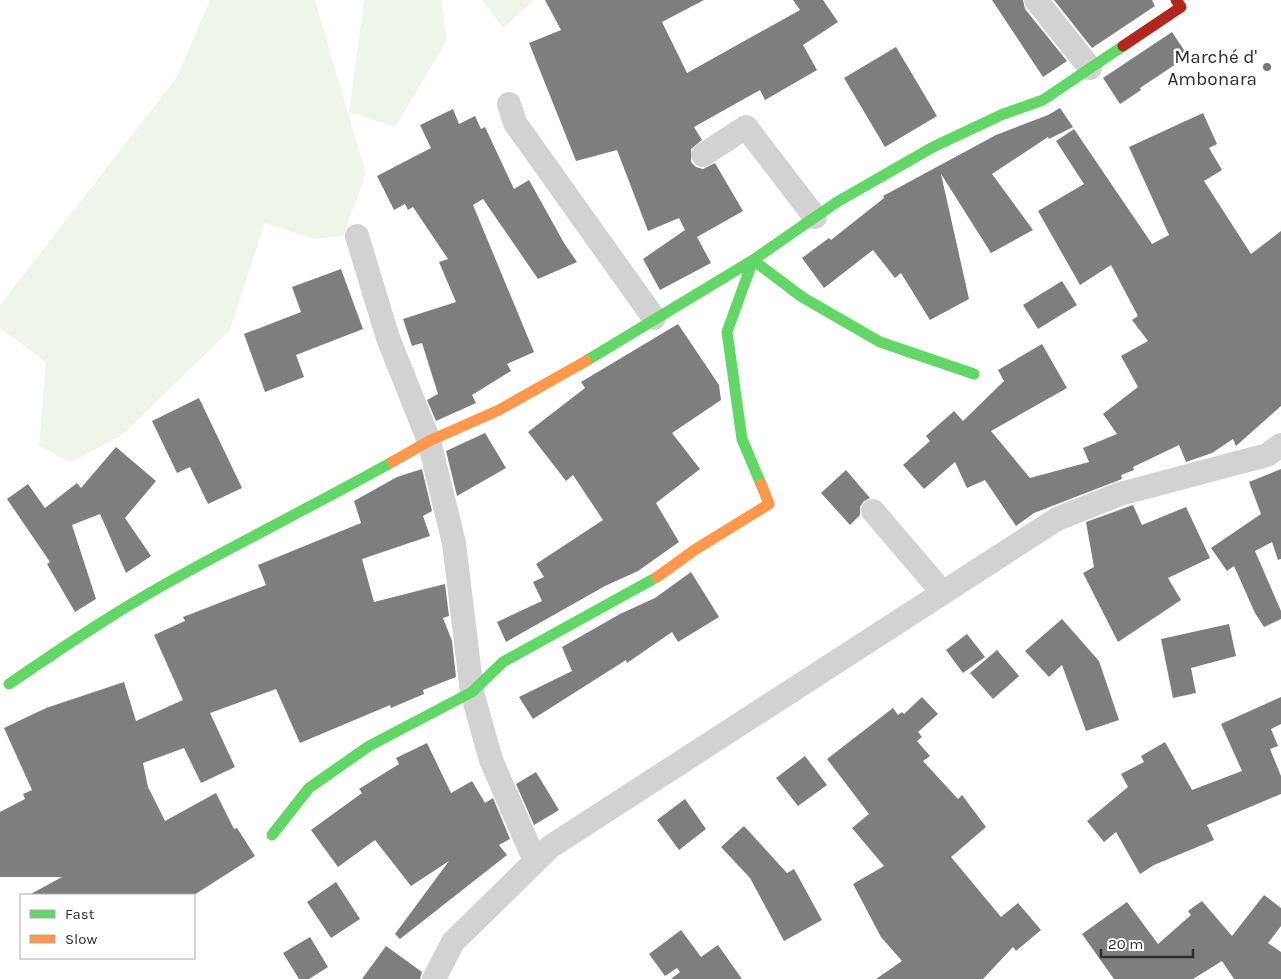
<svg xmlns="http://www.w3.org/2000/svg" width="1281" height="979" viewBox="0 0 1281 979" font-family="Karla,sans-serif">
<rect width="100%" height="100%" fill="#fff"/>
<!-- green -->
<path fill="#f0f5ea" d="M 210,0 L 315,0 L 366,174 L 343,236 L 313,239 L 265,223 L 230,330 L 122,435 L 70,463 L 39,445 L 46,362 L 0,328 L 0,305 L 177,77 Z
M 364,0 L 441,0 L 447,40 L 395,127 L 349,112 Z
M 482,0 L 534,0 L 503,28 Z"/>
<!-- building -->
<path fill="#7e7e7e" d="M 545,0 L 704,0 L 662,22 L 687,73 L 800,10 L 793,0 L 823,0 L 838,22 L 803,45 L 817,70 L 765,100 L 760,90 L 694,127 L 702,140 L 691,149 L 691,162 L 696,167 L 703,169 L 715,163 L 743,211 L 697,237 L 711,263 L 660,290 L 643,259 L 685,230 L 679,218 L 648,231 L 617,150 L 576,161 L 529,43 L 561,30 Z
M 992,0 L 1023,0 L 1025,9 L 1067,61 L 1043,77 Z
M 1054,0 L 1152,0 L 1155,6 L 1092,48 Z
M 1172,32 L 1188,56 L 1140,88 L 1141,90 L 1120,104 L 1103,78 Z
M 896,47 L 937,116 L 885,147 L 844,78 Z
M 1060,108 L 1073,127 L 1049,139 L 1048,137 L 992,174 L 1033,230 L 991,253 L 941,174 L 969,299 L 930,320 L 901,273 L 895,278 L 873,250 L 824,288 L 802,258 L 829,238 L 831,240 L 884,198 L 883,196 L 996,135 L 1048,115 Z
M 453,109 L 459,124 L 475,116 L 481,129 L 485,127 L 514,189 L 529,180 L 564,243 L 577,262 L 538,279 L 483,199 L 473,205 L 534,352 L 507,364 L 511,371 L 472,395 L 476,403 L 436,421 L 427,400 L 438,394 L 422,343 L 412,346 L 403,319 L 456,302 L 439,262 L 448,259 L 413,207 L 408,210 L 405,204 L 394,210 L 377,176 L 431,148 L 420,125 Z
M 1203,113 L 1217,144 L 1209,148 L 1222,170 L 1204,181 L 1251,254 L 1281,231 L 1281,406 L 1236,446 L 1233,439 L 1212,453 L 1186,462 L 1179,445 L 1133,467 L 1134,470 L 1121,475 L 1122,479 L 1034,513 L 1016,526 L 985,480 L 967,488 L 955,462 L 924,489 L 903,465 L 930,441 L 926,436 L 954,411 L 963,421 L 1004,381 L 998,370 L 1042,344 L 1067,388 L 991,431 L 1030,478 L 1089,462 L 1083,448 L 1117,434 L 1103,414 L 1138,387 L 1121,356 L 1148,341 L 1132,320 L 1138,316 L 1111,265 L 1080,285 L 1038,211 L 1084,184 L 1056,141 L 1074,129 L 1152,244 L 1169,235 L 1129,147 Z
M 341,269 L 363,329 L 296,355 L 304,377 L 265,392 L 244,334 L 301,312 L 292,287 Z
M 1062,281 L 1077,305 L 1038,329 L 1023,305 Z
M 678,324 L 719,385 L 721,400 L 672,433 L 700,469 L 656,503 L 679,542 L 638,571 L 605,586 L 506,642 L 497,622 L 542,601 L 533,582 L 544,577 L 536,564 L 603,520 L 573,475 L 566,481 L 528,432 L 585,388 L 581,382 Z
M 199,398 L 242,488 L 208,504 L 190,467 L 177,473 L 152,421 Z
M 485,433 L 506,468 L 457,496 L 446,451 Z
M 116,447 L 156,481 L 125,518 L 151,556 L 126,573 L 100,514 L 72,525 L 96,599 L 75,612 L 47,564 L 50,562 L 7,499 L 28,484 L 45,508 L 77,483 L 81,488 Z
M 422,469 L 432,511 L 423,516 L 430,536 L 362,559 L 374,602 L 445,584 L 449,616 L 443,618 L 452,641 L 456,677 L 423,690 L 424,694 L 391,708 L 390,705 L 300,743 L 276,689 L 210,713 L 235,767 L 201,783 L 184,748 L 143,763 L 148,787 L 165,821 L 216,793 L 234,829 L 237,828 L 255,856 L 194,895 L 29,895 L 62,877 L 0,877 L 0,812 L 25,799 L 23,794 L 32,790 L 4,728 L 46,708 L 124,682 L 136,721 L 183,700 L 154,635 L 185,621 L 183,617 L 266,585 L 258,565 L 361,523 L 354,501 L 397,477 Z
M 1281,469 L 1281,559 L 1278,560 L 1272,542 L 1255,551 L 1281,611 L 1281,619 L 1264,627 L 1255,613 L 1234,566 L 1227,571 L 1211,548 L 1261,514 L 1249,482 Z
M 846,470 L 870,498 L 864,501 L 860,507 L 860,515 L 850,525 L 821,493 Z
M 1133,505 L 1142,525 L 1186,507 L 1210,558 L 1168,578 L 1181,600 L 1118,642 L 1083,573 L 1094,567 L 1086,522 Z
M 691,572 L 719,617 L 678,642 L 672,632 L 627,663 L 626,660 L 533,719 L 519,697 L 572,671 L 562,647 L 620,614 L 655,598 Z
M 1062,619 L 1099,661 L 1119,720 L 1086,731 L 1062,665 L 1049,677 L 1025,651 Z
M 1229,624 L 1236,656 L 1191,668 L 1196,693 L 1173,698 L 1161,639 Z
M 967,634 L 985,657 L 963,673 L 946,650 Z
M 997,650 L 1019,676 L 993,699 L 970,673 Z
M 922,697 L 938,714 L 918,732 L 922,737 L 917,741 L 930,756 L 923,761 L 958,799 L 962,795 L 986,827 L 951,857 L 1001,917 L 1018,903 L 1041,930 L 1016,951 L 1013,947 L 983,979 L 876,979 L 902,961 L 881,937 L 853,884 L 884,866 L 852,828 L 869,814 L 827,759 L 893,708 L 898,715 L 902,712 L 904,714 Z
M 1281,697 L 1281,724 L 1271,729 L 1278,746 L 1270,749 L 1281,776 L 1281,794 L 1207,825 L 1214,840 L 1154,865 L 1140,874 L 1116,832 L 1104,842 L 1087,821 L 1128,787 L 1121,774 L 1144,762 L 1141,756 L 1165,742 L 1192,790 L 1242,771 L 1221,724 Z
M 427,743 L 451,793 L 472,781 L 485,803 L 493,798 L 510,839 L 499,845 L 507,855 L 400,939 L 395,934 L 449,861 L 411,886 L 375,840 L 338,867 L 311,830 L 362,793 L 359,789 L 399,764 L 396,758 Z
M 805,756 L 827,785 L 798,806 L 776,778 Z
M 536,772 L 559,810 L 534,825 L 516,784 Z
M 685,799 L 706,829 L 679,850 L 657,820 Z
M 744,826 L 787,873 L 794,869 L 822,920 L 784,941 L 750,878 L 721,847 Z
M 336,882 L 360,919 L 331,938 L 307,902 Z
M 1264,895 L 1281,908 L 1281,926 L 1268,943 L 1281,952 L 1281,979 L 1234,979 L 1222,961 L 1193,979 L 1114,979 L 1082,934 L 1127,902 L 1158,944 L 1191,915 L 1188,911 L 1202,901 L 1232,936 Z
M 681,930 L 701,957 L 718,945 L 742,979 L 671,979 L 680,972 L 677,968 L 665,976 L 649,954 Z
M 310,937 L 328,967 L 309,979 L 299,979 L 283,953 Z
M 386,946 L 422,972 L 420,979 L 362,979 Z"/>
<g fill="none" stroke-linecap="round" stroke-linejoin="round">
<!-- street -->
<path stroke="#d2d2d2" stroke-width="24" d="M 1036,0 L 1090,68
M 509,104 L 515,123 L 654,318
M 703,155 L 746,127 L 815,217
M 357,236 L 388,338 L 429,441 L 454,543 L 472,692 L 491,760 L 535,861
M 873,511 L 943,593
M 434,979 L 453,942 L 550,847 L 1057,519 L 1120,494 L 1267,455 L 1281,445"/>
<!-- fast -->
<path stroke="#63d668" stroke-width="11" d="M 586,361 L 753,260 L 837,202 L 933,147 L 1001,115 L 1043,100 L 1123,46
M 761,484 L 742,439 L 727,332 L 753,260 L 802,297 L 880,342 L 974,374
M 9,684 C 66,645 124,606 185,573 C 254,535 324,500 392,462
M 272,835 L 309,788 L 369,746 L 472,692 L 503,662 L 657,577"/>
<!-- slow -->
<path stroke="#ff974d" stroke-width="11" d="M 392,462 L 429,441 L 499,410 L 586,361
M 657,577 L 696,549 L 769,504 L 761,484"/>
<!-- jam -->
<path stroke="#b3261e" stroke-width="11" d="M 1123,46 L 1181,7 L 1176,0"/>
</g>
<!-- markers -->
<circle fill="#767676" stroke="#fff" stroke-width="2" cx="1267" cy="67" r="5"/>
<g text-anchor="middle" stroke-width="5" stroke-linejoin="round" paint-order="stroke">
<!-- poi labels -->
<g font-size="19" fill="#2d2d2d" stroke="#fff" text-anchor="end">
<text x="1257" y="63">Marché d'<tspan x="1257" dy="22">Ambonara</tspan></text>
</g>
</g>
<!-- legend -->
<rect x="20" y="894" width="175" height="65" fill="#ffffff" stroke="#ababab"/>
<rect x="30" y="910" width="25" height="8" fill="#63d668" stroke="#ababab"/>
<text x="65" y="919" font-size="15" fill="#2d2d2d">Fast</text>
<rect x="30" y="935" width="25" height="8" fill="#ff974d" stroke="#ababab"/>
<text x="65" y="944" font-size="15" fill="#2d2d2d">Slow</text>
<!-- scale -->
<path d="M1101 949v8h92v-8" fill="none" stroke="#2d2d2d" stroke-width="2.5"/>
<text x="1108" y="949" font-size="15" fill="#2d2d2d" stroke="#ffffff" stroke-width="4" paint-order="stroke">20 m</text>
</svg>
